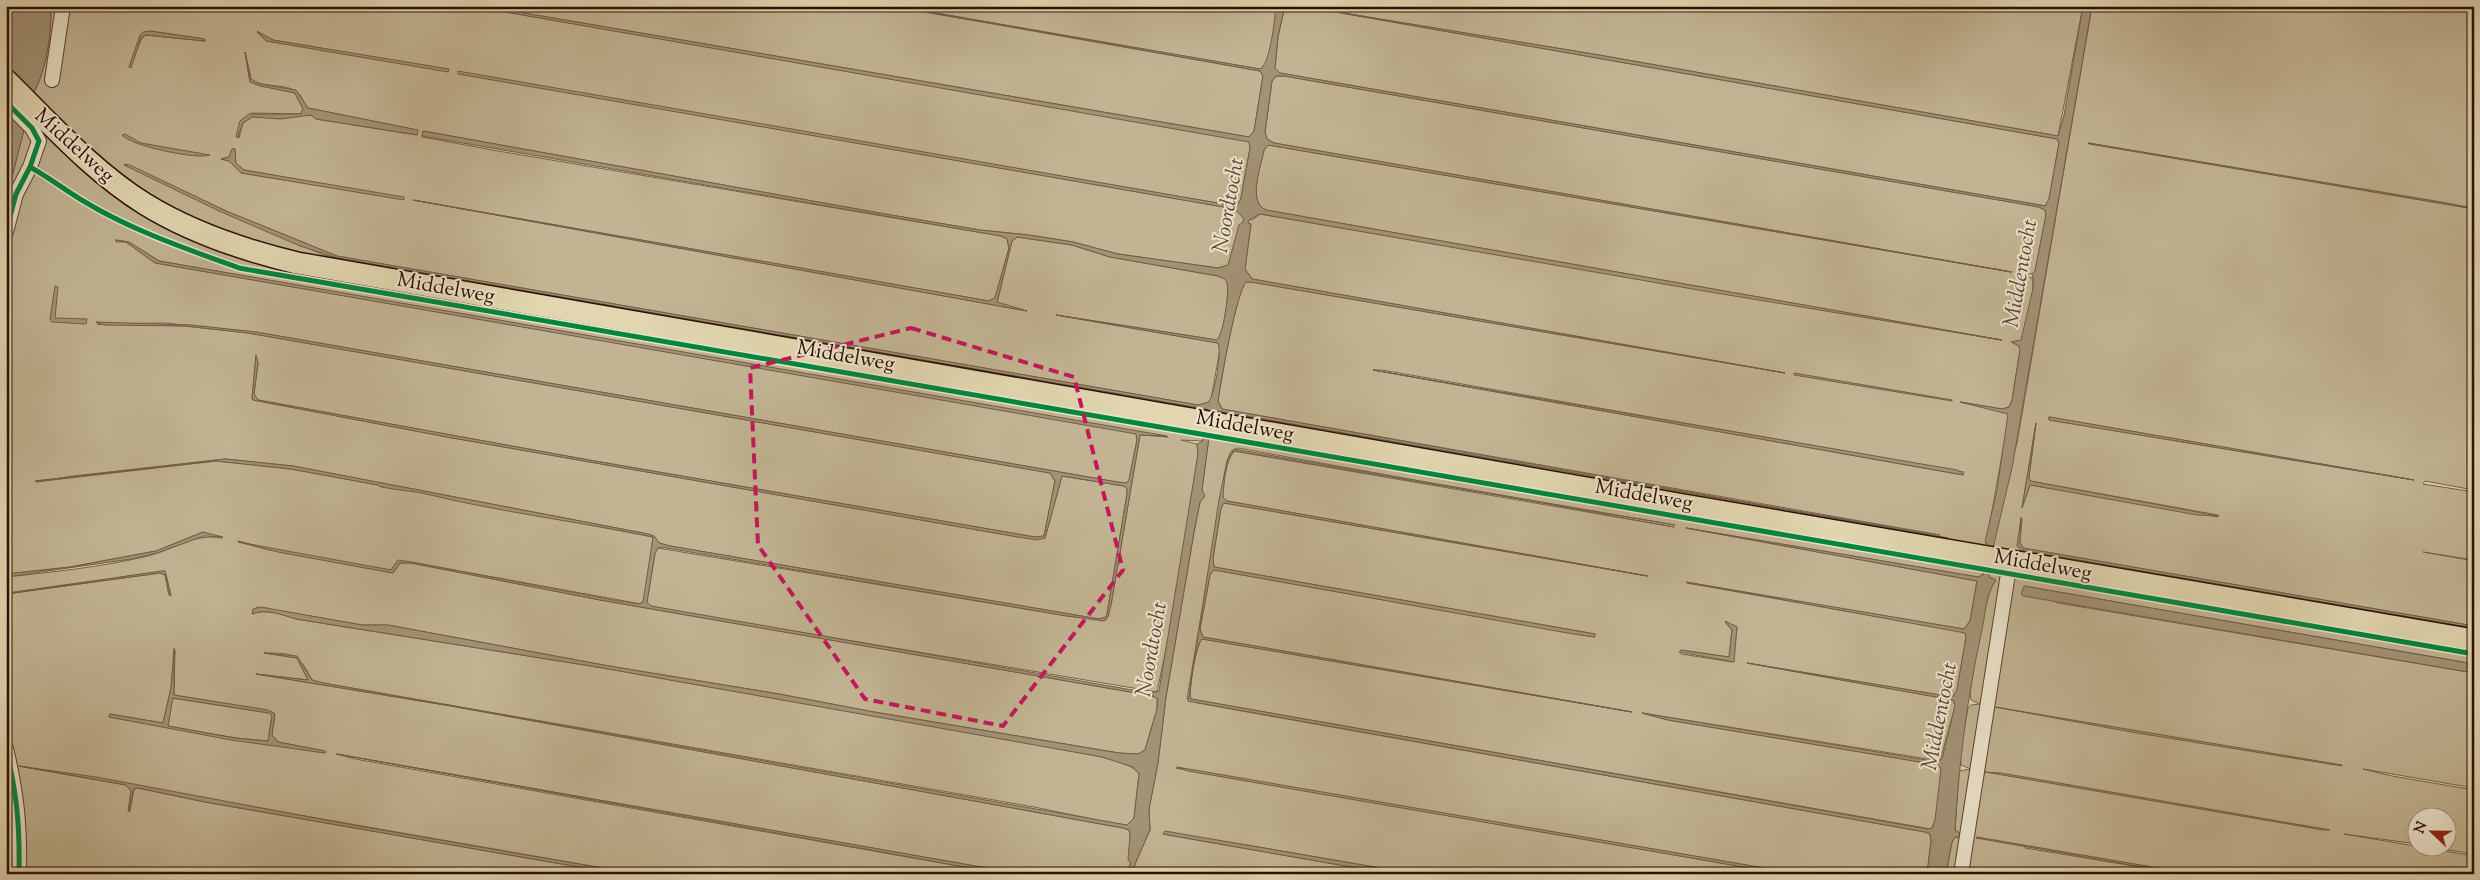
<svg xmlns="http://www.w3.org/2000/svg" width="2480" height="880" viewBox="0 0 2480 880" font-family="'Sorts Mill Goudy',serif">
<rect width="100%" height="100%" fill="#e1d6b0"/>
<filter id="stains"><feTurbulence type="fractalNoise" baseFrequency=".004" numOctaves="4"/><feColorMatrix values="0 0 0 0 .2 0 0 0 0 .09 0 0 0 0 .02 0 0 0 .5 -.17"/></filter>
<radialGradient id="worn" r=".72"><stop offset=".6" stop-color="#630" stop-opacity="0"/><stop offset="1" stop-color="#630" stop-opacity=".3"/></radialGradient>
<!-- green -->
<path fill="#c2b493" stroke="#76614c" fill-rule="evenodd" d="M 51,6 L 471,6 L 1245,140 L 1250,142 L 1250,148 L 1241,198 L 1239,203 L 1229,205 L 458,73 L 1235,209 L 1244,218 L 1243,223 L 1228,265 L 1218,268 L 1118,254 L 1073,242 L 1029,235 L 980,230 L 885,214 L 423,131 L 422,137 L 498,151 L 1001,236 L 1007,239 L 1009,248 L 995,298 L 989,301 L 413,200 L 1027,311 L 997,303 L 1012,241 L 1017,237 L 1072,245 L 1110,257 L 1218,276 C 1222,278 1226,279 1227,283 C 1230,291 1223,336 1217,340 L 1056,315 L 1218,343 L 1220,349 L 1211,399 L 1207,404 L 1198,405 L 337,256 L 226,211 L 125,164 L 269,232 L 324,255 L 338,258 L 1678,491 L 1940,535 L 1222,409 L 1218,401 C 1221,381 1236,293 1246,282 L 1251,282 L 1785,373 L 1252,279 L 1245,269 L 1251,224 L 1248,224 L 1249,219 L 1252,220 L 1260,214 L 2001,340 L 1266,210 C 1247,202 1261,166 1264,150 L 1268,145 L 2011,272 L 1274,143 L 1267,139 L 1265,132 L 1272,81 L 1276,76 L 1284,76 L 2039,207 L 2045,210 L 2046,215 L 2035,271 L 2032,274 L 2021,274 L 2032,278 C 2035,290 2028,329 2021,340 L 2012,342 L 2019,346 L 2020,350 L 2012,400 L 2009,407 L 2002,409 L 1960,402 L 2007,412 L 2009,416 L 1986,544 L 2017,443 L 2092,6 L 2474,6 L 2474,208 L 2088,143 L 2474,209 L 2474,490 L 2425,481 L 2423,484 L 2474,492 L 2474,560 L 2423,552 L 2474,561 L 2474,626 L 2023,548 L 2020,543 L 2022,519 L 2017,546 L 2021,550 L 2474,628 L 2474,664 L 2024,586 L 2058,603 L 2474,673 L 2474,788 L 2363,769 L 2392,776 L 2474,790 L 2474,854 L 2436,848 L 2448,848 L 2448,818 L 2418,818 L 2417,844 L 2344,834 L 2474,856 L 2474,874 L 2193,874 L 2025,846 L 2025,848 L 2182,874 L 1946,874 L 1952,842 L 1955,837 L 1961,837 L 1955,830 L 1959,771 L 1971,769 L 1961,765 L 1960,751 L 1968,708 L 1971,705 L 1980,704 L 1971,700 L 1970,693 C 1973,673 1985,590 1996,580 L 1989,577 L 1984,565 L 1983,575 L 1978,577 L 1686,528 L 1977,581 L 1970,621 L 1964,629 L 1687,583 L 1965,632 L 1966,637 L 1957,690 L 1952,697 L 1747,663 L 1953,700 L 1955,706 L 1940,761 L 1642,713 L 1668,720 L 1938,765 L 1941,769 C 1940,783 1939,818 1931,829 L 1191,699 C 1188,691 1196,644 1202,639 L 1632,712 L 1203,637 L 1200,629 L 1210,575 L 1214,570 L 1594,637 L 1595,634 L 1214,567 L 1213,558 L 1221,508 L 1224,503 L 1647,576 L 1227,501 L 1222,497 C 1224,483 1225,462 1234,451 L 1674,527 L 1238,448 L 1231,451 L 1227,461 L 1187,699 L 1198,703 L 1264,715 L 1925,832 L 1930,834 L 1931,841 L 1927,874 L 1799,874 L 1176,768 L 1784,874 L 1415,874 L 1247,845 L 1163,834 L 1391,874 L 1136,874 L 1134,869 L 1135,864 L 1150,830 L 1149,809 L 1158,763 L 1166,697 L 1194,532 L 1200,502 L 1204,496 L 1202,490 L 1210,429 L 1202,441 L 1181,440 L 1197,444 L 1198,454 L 1174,611 L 1157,692 L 668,610 L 651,606 L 647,602 L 655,553 L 658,548 L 1067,616 L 1106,620 L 1111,605 L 1140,435 L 1168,437 L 159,261 L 129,242 L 117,240 L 116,242 L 126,242 L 155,263 L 161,264 L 1132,432 L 1136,433 L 1137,440 L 1129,480 L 1126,483 L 1117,482 L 256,332 L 164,323 L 97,324 L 185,326 L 248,333 L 1050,473 L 1055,481 L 1044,536 L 1035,537 L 589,460 L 258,400 L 254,394 L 258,363 L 256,356 L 252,399 L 253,400 L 447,437 L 1018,537 L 1045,538 L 1062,476 L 1124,486 L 1127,489 L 1127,494 L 1107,614 L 1106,617 L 1099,619 L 670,546 L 659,543 L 654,536 L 648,534 L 293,466 L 225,459 L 73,476 L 36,482 L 216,461 L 291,469 L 378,485 L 381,487 L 408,490 L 653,537 L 646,596 L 641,604 L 411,562 L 397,562 L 391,570 L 282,552 L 238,541 L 265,549 L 393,573 L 400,563 L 411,563 L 600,600 L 1148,695 L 1157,698 L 1157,709 L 1145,750 L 1138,754 L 1119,753 L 874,712 L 779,694 L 609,666 L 388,625 L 362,625 L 257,607 L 252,614 C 266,608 283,615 296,619 L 597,667 L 1051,747 C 1068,751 1132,759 1139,774 L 1134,818 L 1127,825 L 1122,825 L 1034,807 L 323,683 L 312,680 C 298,653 294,653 264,653 L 297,658 L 308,680 L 256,674 L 451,706 L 1123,828 L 1129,830 L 1130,834 L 1130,869 L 1126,869 L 1125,874 L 1021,874 L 337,754 L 355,759 L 1003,874 L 637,874 L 19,766 L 126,785 L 131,791 L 128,811 L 130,811 L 134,789 L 138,788 L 205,802 L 619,874 L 12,874 L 13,822 L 6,779 L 6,594 L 160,573 L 165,575 L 169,595 L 171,595 L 165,571 L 6,593 L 6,577 C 53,572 102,567 148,556 C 175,549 194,533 222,538 L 203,532 L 156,551 L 70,567 L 6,574 L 6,201 L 33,94 C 47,68 51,35 51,6 ZM 150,31 L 204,39 L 205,41 L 146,35 L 142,38 L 129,67 L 140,36 ZM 257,32 L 273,40 L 449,70 L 267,41 ZM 245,52 L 251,79 C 265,90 288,81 300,95 C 303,99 304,104 308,108 L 417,130 L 417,135 L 316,119 L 311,115 L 252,117 L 243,123 L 239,138 L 240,121 L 252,113 L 301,114 L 303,109 L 295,93 L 250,82 ZM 232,149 L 235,149 L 235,163 L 244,170 L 404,199 L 241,173 L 229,161 L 221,159 L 229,157 ZM 1373,370 L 1382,370 L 1964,472 L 1963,475 ZM 2049,417 L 2061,419 L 2414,480 L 2049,420 ZM 2036,423 L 2029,477 L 2030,481 L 2218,515 L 2218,517 L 2030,485 L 2022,508 ZM 1725,622 L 1737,627 L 1733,662 L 1681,654 L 1681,650 L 1729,657 L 1732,630 ZM 175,650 L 174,695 L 273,712 L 275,714 L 272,735 L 278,742 L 325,751 L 325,753 L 109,717 L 110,714 L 163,723 L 171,688 Z
M 483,6 L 890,6 L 912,10 L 898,6 L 1277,7 C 1275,19 1271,65 1260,69 L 919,11 L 1260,71 L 1263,76 L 1254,131 L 1249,137 Z
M 1285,6 L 1726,6 L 1755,11 L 1735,6 L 2083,6 L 2058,136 L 1599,55 L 1313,8 L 2057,139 L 2059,143 L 2049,199 L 2046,206 L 1280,73 L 1275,68 L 1278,37 Z
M 172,698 L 269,713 L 272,715 L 268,741 L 235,738 L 168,726 Z"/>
<!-- water -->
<path fill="#a39276" stroke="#735d48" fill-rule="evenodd" d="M 9,6 L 51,6 C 51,35 47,68 33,94 L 6,201 L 6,72 L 8,63 C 0,47 11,24 9,6 Z
M 471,6 L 483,6 L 1249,137 L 1254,131 L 1263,76 L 1260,71 L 919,10 L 1260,69 C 1270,65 1275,18 1276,6 L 1285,6 L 1278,36 L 1275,68 L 1280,73 L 2045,206 L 2049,199 L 2059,143 L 2057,139 L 1313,8 L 1599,55 L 2058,136 L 2064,115 L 2083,6 L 2092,6 L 2012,468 L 1993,548 L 1988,547 L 1989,545 L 1985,542 L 1997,490 L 2008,414 L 1960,402 L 2002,409 L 2009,407 L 2012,400 L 2020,350 L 2019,346 L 2011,342 L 2021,340 L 2034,284 L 2032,274 L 2035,271 L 2046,215 L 2045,210 L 2039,207 L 1284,76 L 1276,76 L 1272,81 L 1265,132 L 1267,139 L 1274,143 L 2012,272 L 1268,145 L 1264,150 C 1261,166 1247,202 1266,210 L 2002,340 L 1704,291 L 1260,214 L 1249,220 L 1248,223 L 1251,224 L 1245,269 L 1252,279 L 1785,373 L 1251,282 L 1246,282 C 1236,294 1221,380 1218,401 L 1222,409 L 1948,538 L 1218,411 L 1213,412 L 1206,409 L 338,258 L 300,246 L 219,211 L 124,165 L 130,165 L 226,211 L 337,256 L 1198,405 L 1209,402 C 1215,391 1222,354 1218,343 L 1056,315 L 1217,340 C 1223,336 1230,291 1227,283 C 1226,279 1222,278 1218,276 L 1110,257 L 1072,245 L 1017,237 L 1012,241 L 997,302 L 1027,311 L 413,200 L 989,301 L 995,298 L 1009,248 L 1007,239 L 1001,236 L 422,136 L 423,131 L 885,214 L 980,230 L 1029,235 L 1073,242 L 1118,254 L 1218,268 L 1228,265 L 1239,225 L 1243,222 L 1244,219 L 1235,209 L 458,74 L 458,71 L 1229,205 L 1239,203 L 1241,198 L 1250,148 L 1249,142 Z
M 150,31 L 205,39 L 205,41 L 146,35 L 141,38 L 131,68 L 129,67 L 140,35 L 143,32 Z
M 257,31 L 273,40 L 449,69 L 448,72 L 266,41 Z
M 245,52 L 251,79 L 260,84 L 296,90 L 308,108 L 418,130 L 417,135 L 316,119 L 311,115 L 281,119 L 252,117 L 243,123 L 237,138 L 236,136 L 240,121 L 249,114 L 301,114 L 303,109 L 295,93 L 260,86 L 250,82 Z
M 125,134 L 141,143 L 210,155 C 198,160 131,146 122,135 Z
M 2088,143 L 2447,203 L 2474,209 L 2089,144 Z
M 232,149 L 235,149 L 236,163 L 244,170 L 404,197 L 404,200 L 241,173 L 229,161 L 221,159 L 229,157 Z
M 115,240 L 129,242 L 159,261 L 1167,436 L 1140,435 L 1111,605 L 1108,617 L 1104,621 L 1067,616 L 661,547 L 658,548 L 655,553 L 647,602 L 651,606 L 1127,689 L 1151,693 L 1159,691 L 1198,454 L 1197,444 L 1203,441 L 1205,428 L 1210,429 L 1202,490 L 1205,496 L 1200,502 L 1194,532 L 1166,697 L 1158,763 L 1149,809 L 1150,830 L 1135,864 L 1134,869 L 1136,874 L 1125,874 L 1131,863 L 1128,860 L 1130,834 L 1129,830 L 1123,828 L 451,706 L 256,674 L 308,680 L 297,658 L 264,653 L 297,656 L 312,680 L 323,683 L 1127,825 L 1134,818 L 1139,774 L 1133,767 L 1102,757 L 597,667 L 296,619 C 282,615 266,608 252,614 L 253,609 L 261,607 L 362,625 L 388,625 L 609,666 L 779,694 L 874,712 L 1119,753 L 1138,754 L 1145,750 L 1157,709 L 1158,699 L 1153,696 L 600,600 L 411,563 L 400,563 L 393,573 L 278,552 L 238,542 L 391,570 L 398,560 L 411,562 L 613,600 L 639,604 L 643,602 L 653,537 C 576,521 498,512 422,493 C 413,491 383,489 378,485 L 291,469 L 216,461 L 35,481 L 225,459 L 293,466 L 648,534 L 654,536 L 659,543 L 670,546 L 1099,619 L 1106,617 L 1107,614 L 1127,494 L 1127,489 L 1124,486 L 1062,476 L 1045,538 L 1037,540 L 1018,537 L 447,437 L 253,400 L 252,397 L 256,355 L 258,363 L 254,394 L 258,400 L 589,460 L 1035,537 L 1044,536 L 1055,481 L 1050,473 L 248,333 L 185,326 L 104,325 L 96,322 L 192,325 L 256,332 L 1117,482 L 1126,483 L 1129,480 L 1137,440 L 1136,434 L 161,264 L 155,263 L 126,242 Z
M 55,286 L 58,287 L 55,318 L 87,319 L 86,324 L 52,322 L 50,319 Z
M 1373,370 L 1957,470 L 1964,474 L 1963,475 Z
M 1794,373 L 1952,400 L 1952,401 L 1794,375 Z
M 2049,417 L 2061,419 L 2414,480 L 2049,420 Z
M 2036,423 L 2029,477 L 2030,481 L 2219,516 L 2197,515 L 2030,485 L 2022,508 Z
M 1234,449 L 1675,525 L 1234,451 C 1225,462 1224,483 1223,497 L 1227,501 L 1648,576 L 1224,503 L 1221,508 L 1213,558 L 1214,567 L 1595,634 L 1595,637 L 1573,634 L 1214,570 L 1210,575 L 1200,629 L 1203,637 L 1632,712 L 1202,639 C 1196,644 1188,691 1191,699 L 1927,829 L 1932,828 L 1935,820 L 1941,769 L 1938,765 L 1668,720 L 1642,713 L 1938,762 L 1942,759 L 1955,706 L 1953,700 L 1747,663 L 1952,697 L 1957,690 L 1966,637 L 1965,633 L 1686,582 L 1964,629 L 1970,621 L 1977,581 L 1686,528 L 1978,577 L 1983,575 L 1984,564 L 1990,565 L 1989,577 L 1996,580 C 1985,595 1986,614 1981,634 C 1967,699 1959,763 1955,830 L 1961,834 L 1961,837 L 1955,837 L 1952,842 L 1946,874 L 1927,874 L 1931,841 L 1930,834 L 1925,832 L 1188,701 L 1219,500 L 1227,461 Z
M 2021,517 L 2020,543 L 2023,548 L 2474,626 L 2474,628 L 2021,550 L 2017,546 Z
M 203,532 L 223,537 L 204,536 L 157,553 L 131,559 L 6,577 L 6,574 L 70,567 L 156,551 Z
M 161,571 L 165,571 L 171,596 L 169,595 L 165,575 L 160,573 L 6,594 Z
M 2024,586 L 2474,664 L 2474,673 L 2023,596 L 2021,594 Z
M 1725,621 L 1737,627 L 1734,662 L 1679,652 L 1681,650 L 1729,657 L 1732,630 Z
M 174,648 L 174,695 L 268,710 L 275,714 L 272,735 L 278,742 L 325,751 L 325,753 L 231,740 L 109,717 L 110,714 L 163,723 L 171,688 ZM 173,698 L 269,713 L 272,716 L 268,741 L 235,738 L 168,726 Z
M 1995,707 L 2342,765 L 2342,766 L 2131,732 Z
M 336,754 L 1021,874 L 1003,874 L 932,861 Z
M 19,766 L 96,777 L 358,826 L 637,874 L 619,874 L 205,802 L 138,788 L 134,789 L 129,812 L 131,791 L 126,785 Z
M 1177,767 L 1799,874 L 1784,874 L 1188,771 Z
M 1985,772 L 2001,773 L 2330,830 L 2323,830 Z
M 6,779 L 13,822 L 12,874 L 6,874 Z
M 1165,831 L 1415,874 L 1391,874 L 1168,835 L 1163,834 Z
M 1976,838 L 1977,837 L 2193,874 L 2182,874 Z"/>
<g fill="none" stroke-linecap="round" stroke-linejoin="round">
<!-- street casing -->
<g stroke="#58402f" stroke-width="16">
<path id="street" d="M 52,80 L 63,6
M 6,102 L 32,128 L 39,141 L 30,167 L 16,194 L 6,232
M 6,748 C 17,795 20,826 19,874
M 1961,874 L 2010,561"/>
</g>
<!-- primary casing -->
<g stroke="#2b0e04" stroke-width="24">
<path id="primary" d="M 6,80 C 50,123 92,171 145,204 C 192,233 243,250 297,263 L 1684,505 L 2474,640"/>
</g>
<!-- street -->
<use href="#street" stroke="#ece4cc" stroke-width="14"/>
<!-- primary -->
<use href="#primary" stroke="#e1d6b0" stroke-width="21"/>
<!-- cycleway casing -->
<g stroke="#ece4cc" stroke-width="8">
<path id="cycleway" d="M 6,102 L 32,128 L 39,141 L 30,167 L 16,194 L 6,232
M 30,167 C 50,178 66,191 85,202 C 133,231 187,249 239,268 L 2474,654
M 6,748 C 17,795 20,826 19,874"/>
</g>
<!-- cycleway -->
<use href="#cycleway" stroke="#00873e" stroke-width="5"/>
</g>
<!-- marked area -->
<path fill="none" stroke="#c2185b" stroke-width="4" stroke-dasharray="10 6" stroke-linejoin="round" d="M 911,328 L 1074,377 L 1123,570 L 1003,726 L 865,699 L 758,545 L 750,368 Z"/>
<g text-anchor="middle" stroke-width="4" stroke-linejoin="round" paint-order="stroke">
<!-- street labels -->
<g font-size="21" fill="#2b0e04" stroke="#ece4cc">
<text transform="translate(75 145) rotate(42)" y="7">Middelweg</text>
<text transform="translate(446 287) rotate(10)" y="7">Middelweg</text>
<text transform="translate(846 355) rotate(10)" y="7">Middelweg</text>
<text transform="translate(1245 425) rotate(10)" y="7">Middelweg</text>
<text transform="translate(1644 494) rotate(10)" y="7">Middelweg</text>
<text transform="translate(2043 564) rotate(10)" y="7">Middelweg</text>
</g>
<!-- water labels -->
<g font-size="22" font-style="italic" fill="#614937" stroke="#ece4cc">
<text transform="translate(1227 205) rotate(-80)" y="8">Noordtocht</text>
<text transform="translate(2019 273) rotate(-80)" y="8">Middentocht</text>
<text transform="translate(1150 649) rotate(-80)" y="8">Noordtocht</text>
<text transform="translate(1938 716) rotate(-79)" y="8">Middentocht</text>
</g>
</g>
<!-- margin -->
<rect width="2480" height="880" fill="none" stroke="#e1d6b0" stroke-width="25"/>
<rect x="8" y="8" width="2465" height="865" fill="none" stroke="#2b0e04" stroke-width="2.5"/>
<rect x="12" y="12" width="2455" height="855" fill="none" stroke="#2b0e04"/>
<!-- north arrow -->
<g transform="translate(2432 832) rotate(292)"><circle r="24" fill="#ece4cc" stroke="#9f8e7c"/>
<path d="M0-4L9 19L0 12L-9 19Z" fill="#8f2418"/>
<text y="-8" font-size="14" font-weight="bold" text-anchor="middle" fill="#2b0e04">N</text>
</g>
<rect width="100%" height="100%" filter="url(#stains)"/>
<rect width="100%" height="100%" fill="url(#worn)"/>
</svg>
